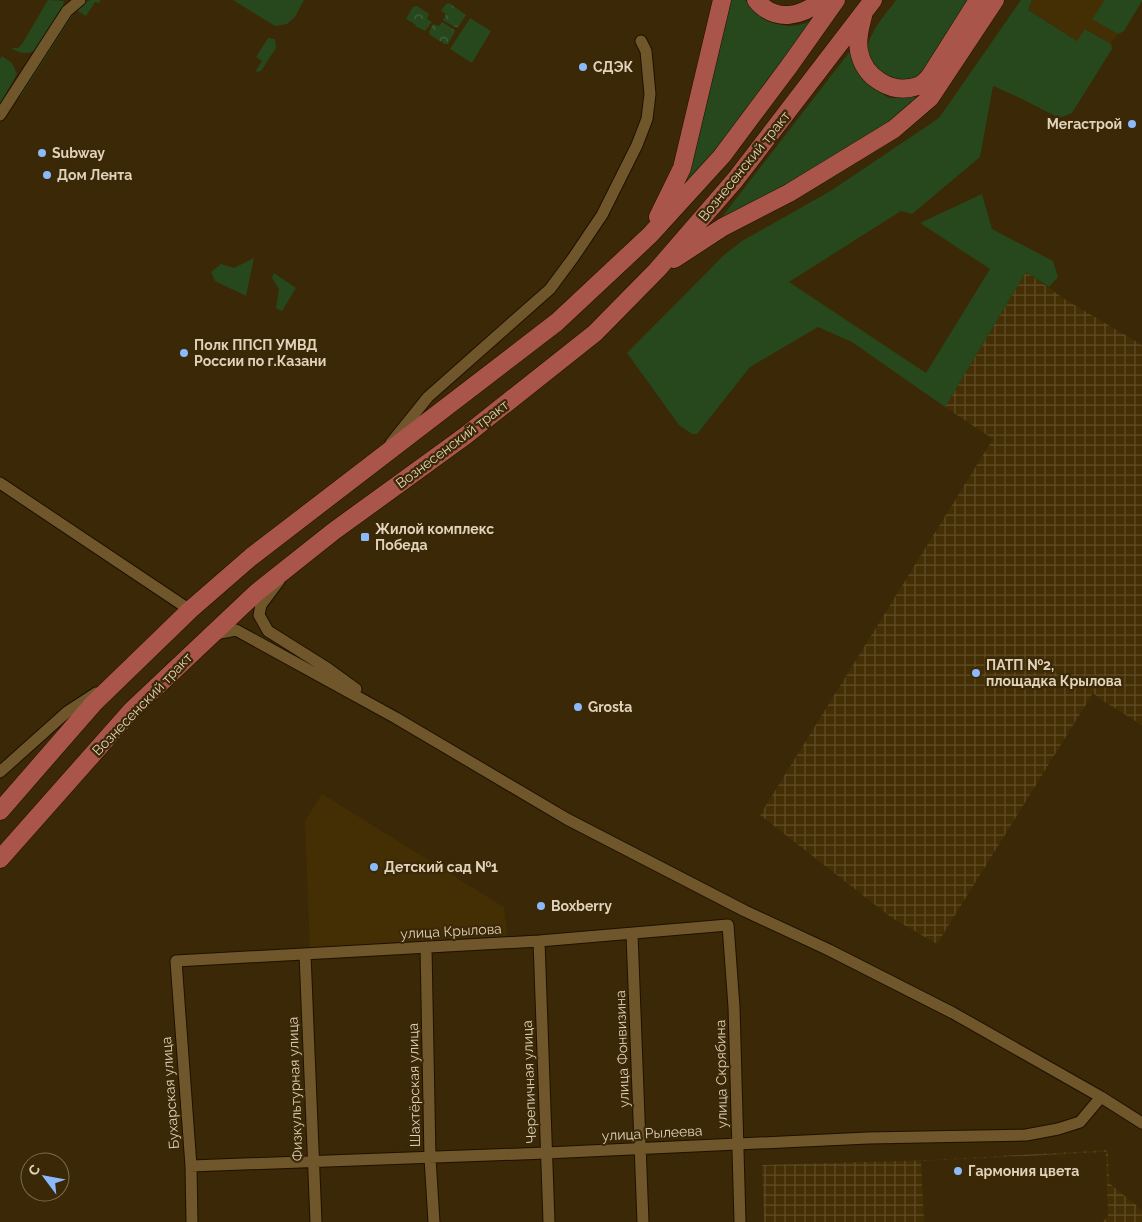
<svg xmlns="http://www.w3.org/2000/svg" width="1142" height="1222" viewBox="0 0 1142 1222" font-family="Raleway,sans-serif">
<defs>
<pattern id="industrial-grid" width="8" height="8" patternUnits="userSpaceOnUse" patternTransform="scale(1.25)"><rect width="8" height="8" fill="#442f05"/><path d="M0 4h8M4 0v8" fill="none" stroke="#5f4c28"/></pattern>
<pattern id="park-crowns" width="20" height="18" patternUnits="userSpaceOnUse" patternTransform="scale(1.25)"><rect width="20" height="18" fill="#27481c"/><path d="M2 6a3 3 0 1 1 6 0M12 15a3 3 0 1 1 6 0" fill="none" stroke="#46623b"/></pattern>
</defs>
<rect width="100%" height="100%" fill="#3a2806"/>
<!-- built -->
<path fill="#442f05" d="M 1032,0 L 1142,0 L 1124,31 L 1118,34 L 1111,44 L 1086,29 L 1077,41 L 1028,10 Z
M 322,794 L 504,907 L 507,936 L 379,943 L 310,952 L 305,821 Z"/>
<!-- industrial -->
<path fill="url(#industrial-grid)" d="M 1026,272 L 1066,300 L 1142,345 L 1142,725 L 1100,699 L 1093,693 L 937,944 L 892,918 L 760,815 L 993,439 L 945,407 Z
M 1108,1150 L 1109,1183 L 1142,1210 L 1142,1222 L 1103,1222 L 1108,1216 L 1106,1152 L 921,1161 L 924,1222 L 764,1222 L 762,1165 L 932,1160 Z"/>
<!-- green -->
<path fill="#27481c" d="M 48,0 L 64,1 L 63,6 L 36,49 C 27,56 19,53 11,48 L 18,48 L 22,44 Z
M 91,0 L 101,0 L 99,3 L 95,2 L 86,16 L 76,10 L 21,96 L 19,95 L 75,9 L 84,2 Z
M 233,0 L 304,0 L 295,17 L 287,24 L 275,26 Z
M 726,0 L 745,0 C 755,10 775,26 790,26 C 797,26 806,23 813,21 L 716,155 L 682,188 Z
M 896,0 L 974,0 L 919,80 L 887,80 C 882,74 873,66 869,59 C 861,40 886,14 896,0 Z
M 1021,0 L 1032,0 L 1028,10 L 1077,41 L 1085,29 L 1111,44 L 1112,49 L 1072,113 L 1059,118 L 1020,98 L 993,86 L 980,157 L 912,214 L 901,211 L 789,282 L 926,373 L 990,269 L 920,223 L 982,194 L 992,229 L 1053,261 L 1058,277 L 1049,287 L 1026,272 L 945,407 L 852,342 L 818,327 L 750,367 L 697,434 L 692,434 L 679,425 L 627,353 L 724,255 L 742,241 L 832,190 L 939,118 Z
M 1105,0 L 1142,0 L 1142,1 L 1124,31 L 1118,34 L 1092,19 Z
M 470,18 L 491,31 L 472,63 L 450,49 Z
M 268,38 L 275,39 L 276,48 L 261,71 L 255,72 L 262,61 L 256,57 Z
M 851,50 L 855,66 L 862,79 L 889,98 L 915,97 L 928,94 L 885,126 L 715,226 Z
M 2,56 L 12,63 L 17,74 L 0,104 L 0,59 Z
M 254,258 L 246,296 L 215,281 L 211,272 L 221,264 L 234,268 Z
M 274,273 L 296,288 L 282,311 L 276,308 L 279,289 L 272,278 Z"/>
<!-- park -->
<path fill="url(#park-crowns)" d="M 449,3 L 466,15 L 458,27 L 455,27 L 443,20 L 446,14 L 441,11 L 446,4 Z
M 417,6 L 429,14 L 427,19 L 432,22 L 425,31 L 415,26 L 416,25 L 406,19 L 413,7 Z
M 442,22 L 453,29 L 455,31 L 448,44 L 445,44 L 430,35 L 429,32 L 433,24 L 439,26 Z"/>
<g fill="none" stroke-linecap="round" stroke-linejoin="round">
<!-- minor casing -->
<g stroke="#1e1100" stroke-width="13">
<path id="minor" d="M 0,115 L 67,11 L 80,0
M 391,443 L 428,397 L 550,289 L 573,258 L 602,215 L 637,145 L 647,119 L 650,94 L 646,51 L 641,41
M 0,483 L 190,610
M 279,581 L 261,605 L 259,615 L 268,631 L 327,668 L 356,689
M 215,634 L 236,630 L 396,718 L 567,819 L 745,911 L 829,950 L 953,1013 L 1101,1097 L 1142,1123
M 0,772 L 67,712 L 96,693
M 632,934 L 643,1222
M 539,941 L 549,1222
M 426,947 L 430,1158 L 434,1222
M 305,954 L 316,1222
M 191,1166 L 546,1153 L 868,1138 L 1026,1135 L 1058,1129 L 1080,1122 L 1101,1097
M 192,1222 L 191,1166 L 176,961 L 539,941 L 728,925 L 734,1007 L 740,1222"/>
</g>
<!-- primary casing -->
<g stroke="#1e1100" stroke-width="19">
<path id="primary" d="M 756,0 C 775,23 801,17 822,0
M 863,16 C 860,28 857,39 859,51 C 864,78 892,95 918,86 C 923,84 927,80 930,76 L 978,0
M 658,217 L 682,168 L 722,0
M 674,259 L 723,227 L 789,193 L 894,129 L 930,98 L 995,0
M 0,811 L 94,703 L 190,610 L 251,557 L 557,322 L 650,235 L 722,156 L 790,65 L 836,0
M 0,859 L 132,710 L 256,593 L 334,531 L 465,436 L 595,333 L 657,270 L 735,180 L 873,0"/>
</g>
<!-- minor -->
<use href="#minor" stroke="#70562b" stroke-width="11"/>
<!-- primary -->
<use href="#primary" stroke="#a9554a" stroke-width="18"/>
</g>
<!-- markers -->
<g fill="#8cb9fc" stroke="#3a2806" stroke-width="2">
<circle cx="583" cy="67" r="5"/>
<circle cx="1132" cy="124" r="5"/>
<circle cx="42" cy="153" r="5"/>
<circle cx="47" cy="175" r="5"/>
<circle cx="184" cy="353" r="5"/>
<rect x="360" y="532" width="10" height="10" rx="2.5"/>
<circle cx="976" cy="673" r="5"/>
<circle cx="578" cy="707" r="5"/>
<circle cx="374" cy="867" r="5"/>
<circle cx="541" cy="906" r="5"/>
<circle cx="958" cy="1171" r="5"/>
</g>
<g text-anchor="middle" stroke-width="4.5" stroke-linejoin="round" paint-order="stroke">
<!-- poi labels -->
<g font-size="14" font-weight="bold" fill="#e1d2bc" stroke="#3a2806" text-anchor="start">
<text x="593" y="72">СДЭК</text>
<text x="1122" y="129" text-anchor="end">Мегастрой</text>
<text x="52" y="158">Subway</text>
<text x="57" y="180">Дом Лента</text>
<text x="194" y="350">Полк ППСП УМВД<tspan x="194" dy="16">России по г.Казани</tspan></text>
<text x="375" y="534">Жилой комплекс<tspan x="375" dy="16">Победа</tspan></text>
<text x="986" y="670">ПАТП №2,<tspan x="986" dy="16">площадка Крылова</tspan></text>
<text x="588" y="712">Grosta</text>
<text x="384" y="872">Детский сад №1</text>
<text x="551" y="911">Boxberry</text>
<text x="968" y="1176">Гармония цвета</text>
</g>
<!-- street labels -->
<g font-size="14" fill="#e1d2bc" stroke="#3a2806">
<text transform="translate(744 166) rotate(-51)" y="5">Вознесенский тракт</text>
<text transform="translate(452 444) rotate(-37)" y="5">Вознесенский тракт</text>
<text transform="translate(142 704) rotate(-46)" y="5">Вознесенский тракт</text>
<text transform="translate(451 931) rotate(-3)" y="5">улица Крылова</text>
<text transform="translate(622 1049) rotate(-92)" y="5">улица Фонвизина</text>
<text transform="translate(721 1074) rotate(-91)" y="5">улица Скрябина</text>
<text transform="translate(529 1082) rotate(-92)" y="5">Черепичная улица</text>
<text transform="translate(414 1085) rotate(-91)" y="5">Шахтёрская улица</text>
<text transform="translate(295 1089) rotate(-92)" y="5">Физкультурная улица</text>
<text transform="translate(170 1093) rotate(-94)" y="5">Бухарская улица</text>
<text transform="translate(652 1133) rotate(-3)" y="5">улица Рылеева</text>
</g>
</g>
<!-- north arrow -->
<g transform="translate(45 1177) rotate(302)"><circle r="24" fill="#3a2806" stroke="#7d6c4f"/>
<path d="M0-4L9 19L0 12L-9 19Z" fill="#8cb9fc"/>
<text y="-8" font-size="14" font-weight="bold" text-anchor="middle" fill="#e1d2bc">С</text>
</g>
</svg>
